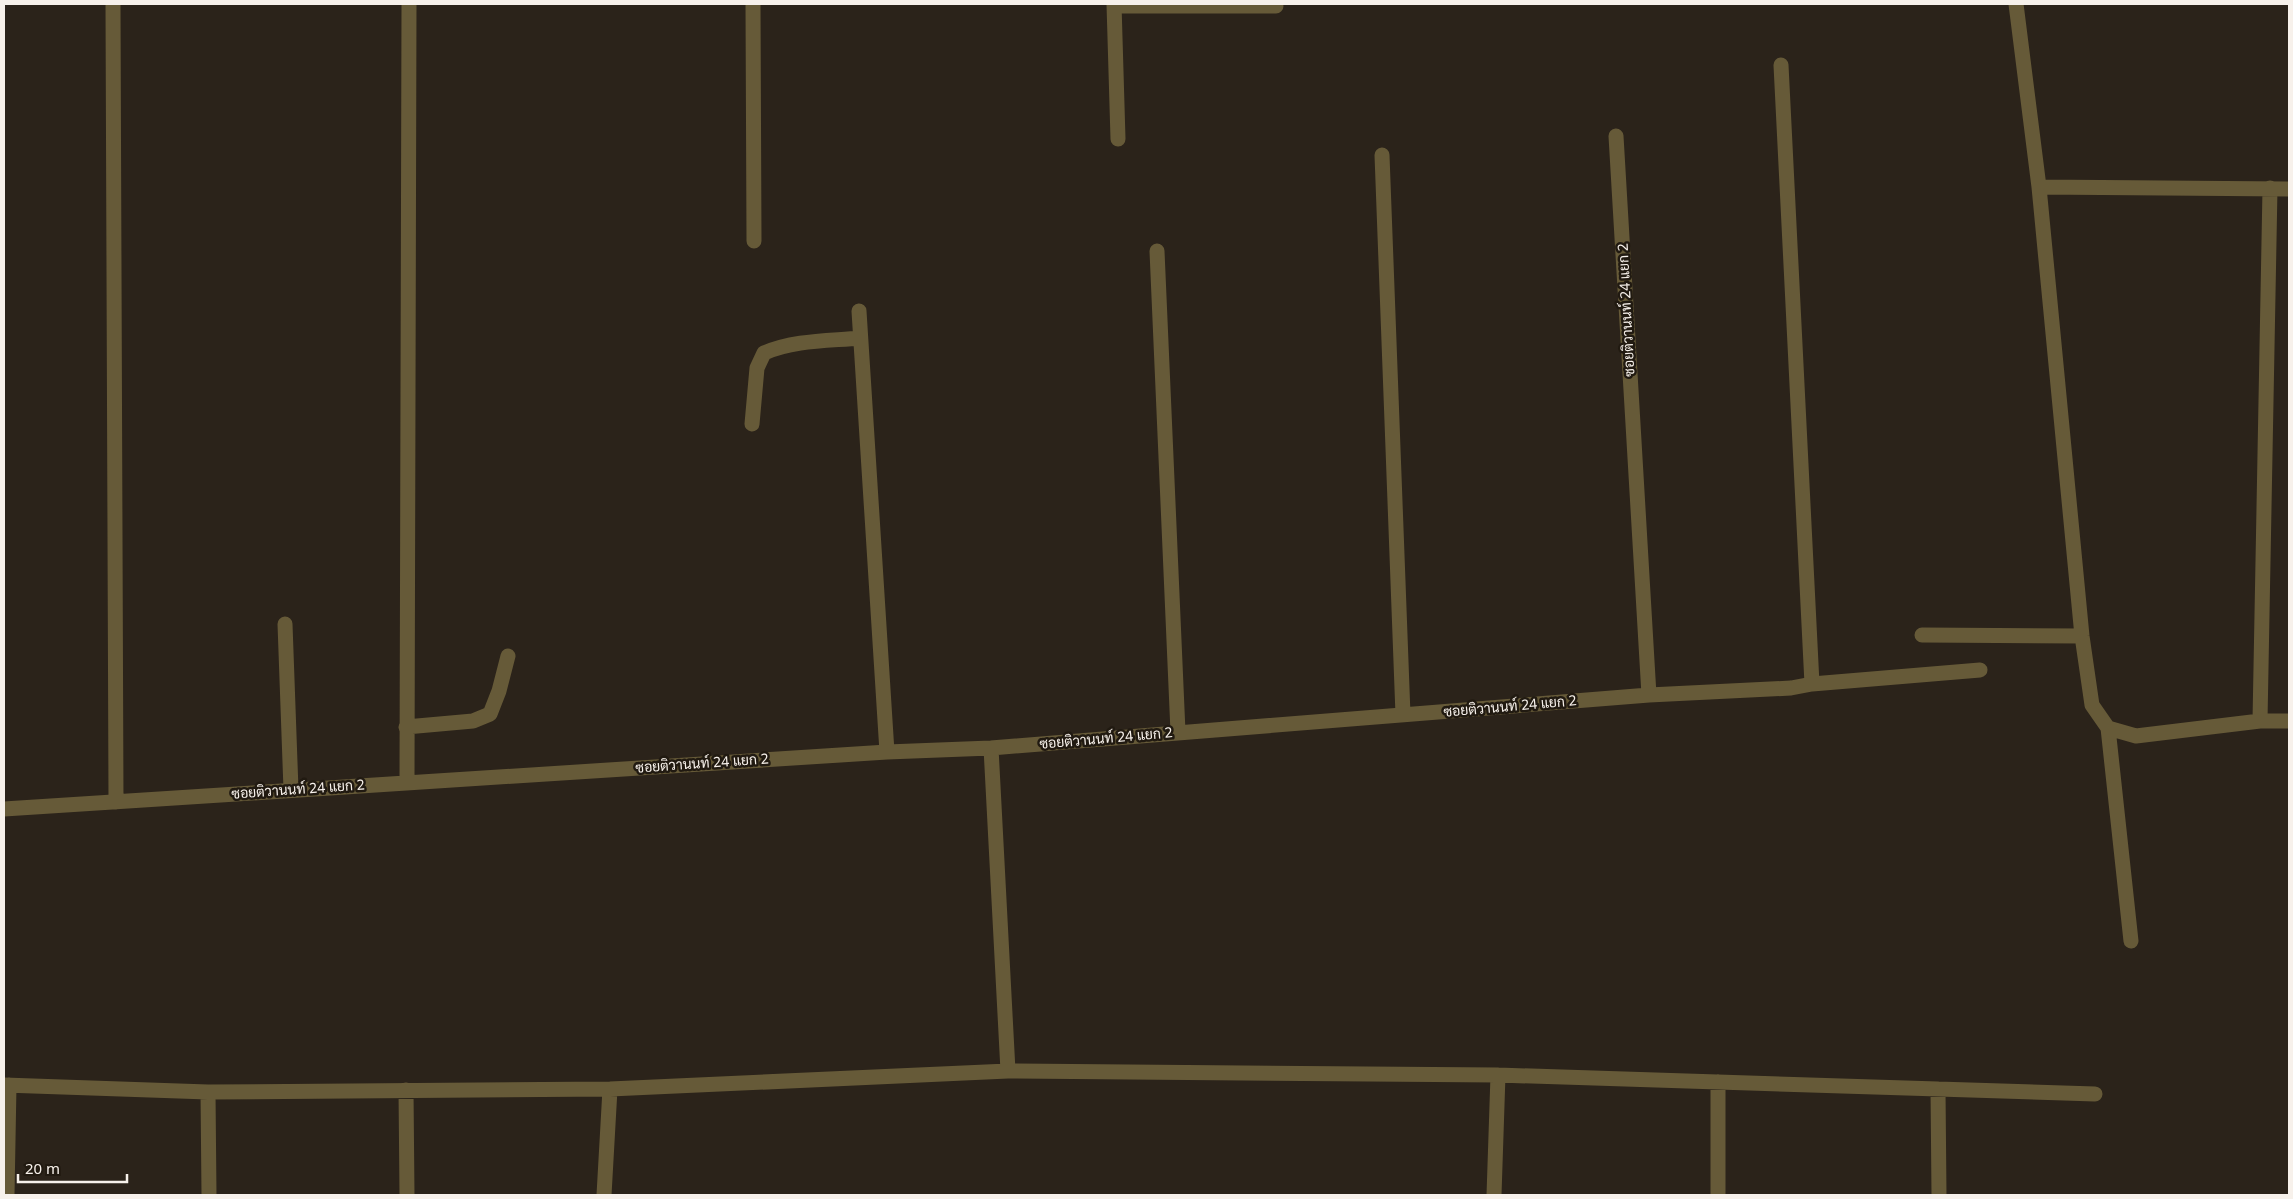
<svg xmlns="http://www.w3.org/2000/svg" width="2293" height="1199" viewBox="0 0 2293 1199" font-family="'Noto Sans',Sarabun,sans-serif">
<rect width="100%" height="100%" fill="#2b231a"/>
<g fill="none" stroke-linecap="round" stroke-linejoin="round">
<!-- minor -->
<path stroke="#665a38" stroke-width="15" d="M 113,4 L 116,802
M 753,4 L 754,241
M 1114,4 L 1118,139
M 2016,4 L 2039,187 L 2082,636 L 2092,705 L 2108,728 L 2131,941
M 1115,6 L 1276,6
M 1382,155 L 1403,715
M 2039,187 L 2289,189
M 1157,251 L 1178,732
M 859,311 L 887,752
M 752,424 L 757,368 L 764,353 C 794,340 828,341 860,338
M 285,624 L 291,790
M 1922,635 L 2082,636
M 1812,684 L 1980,670
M 1649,695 L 1791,688 L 1812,684 L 1781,65
M 2260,721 L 2270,188
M 406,727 L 473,721 L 490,714 L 499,691 L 508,656
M 2108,728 L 2136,736 L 2260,721 L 2289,721
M 991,748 L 1008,1071
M 407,782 L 409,4
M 4,809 L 887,752 L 991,748 L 1649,695 L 1616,136
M 4,1085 L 208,1092 L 610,1089 L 1008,1071 L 1498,1075 L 2095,1094
M 1938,1089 L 1939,1195
M 406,1090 L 407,1195
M 208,1092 L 209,1195
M 7,1195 L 9,1085
M 604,1195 L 610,1089
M 1494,1195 L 1498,1075
M 1718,1195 L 1718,1082"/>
</g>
<g text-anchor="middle" stroke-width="5" stroke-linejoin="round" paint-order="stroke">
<!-- street labels -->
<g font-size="14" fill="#f7f1eb" stroke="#211a11">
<text transform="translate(1626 310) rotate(-93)" y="5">ซอยติวานนท์ 24 แยก 2</text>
<text transform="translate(1510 706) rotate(-5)" y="5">ซอยติวานนท์ 24 แยก 2</text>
<text transform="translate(1106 738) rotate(-5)" y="5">ซอยติวานนท์ 24 แยก 2</text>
<text transform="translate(702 763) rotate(-4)" y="5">ซอยติวานนท์ 24 แยก 2</text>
<text transform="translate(298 789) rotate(-4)" y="5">ซอยติวานนท์ 24 แยก 2</text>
</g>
</g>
<!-- border -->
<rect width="2293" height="1199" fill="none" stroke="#f7f1eb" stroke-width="10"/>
<!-- scale -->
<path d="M18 1174v8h109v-8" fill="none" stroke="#f7f1eb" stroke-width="2.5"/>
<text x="25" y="1174" font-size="15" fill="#f7f1eb" stroke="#211a11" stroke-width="4" paint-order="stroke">20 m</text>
</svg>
